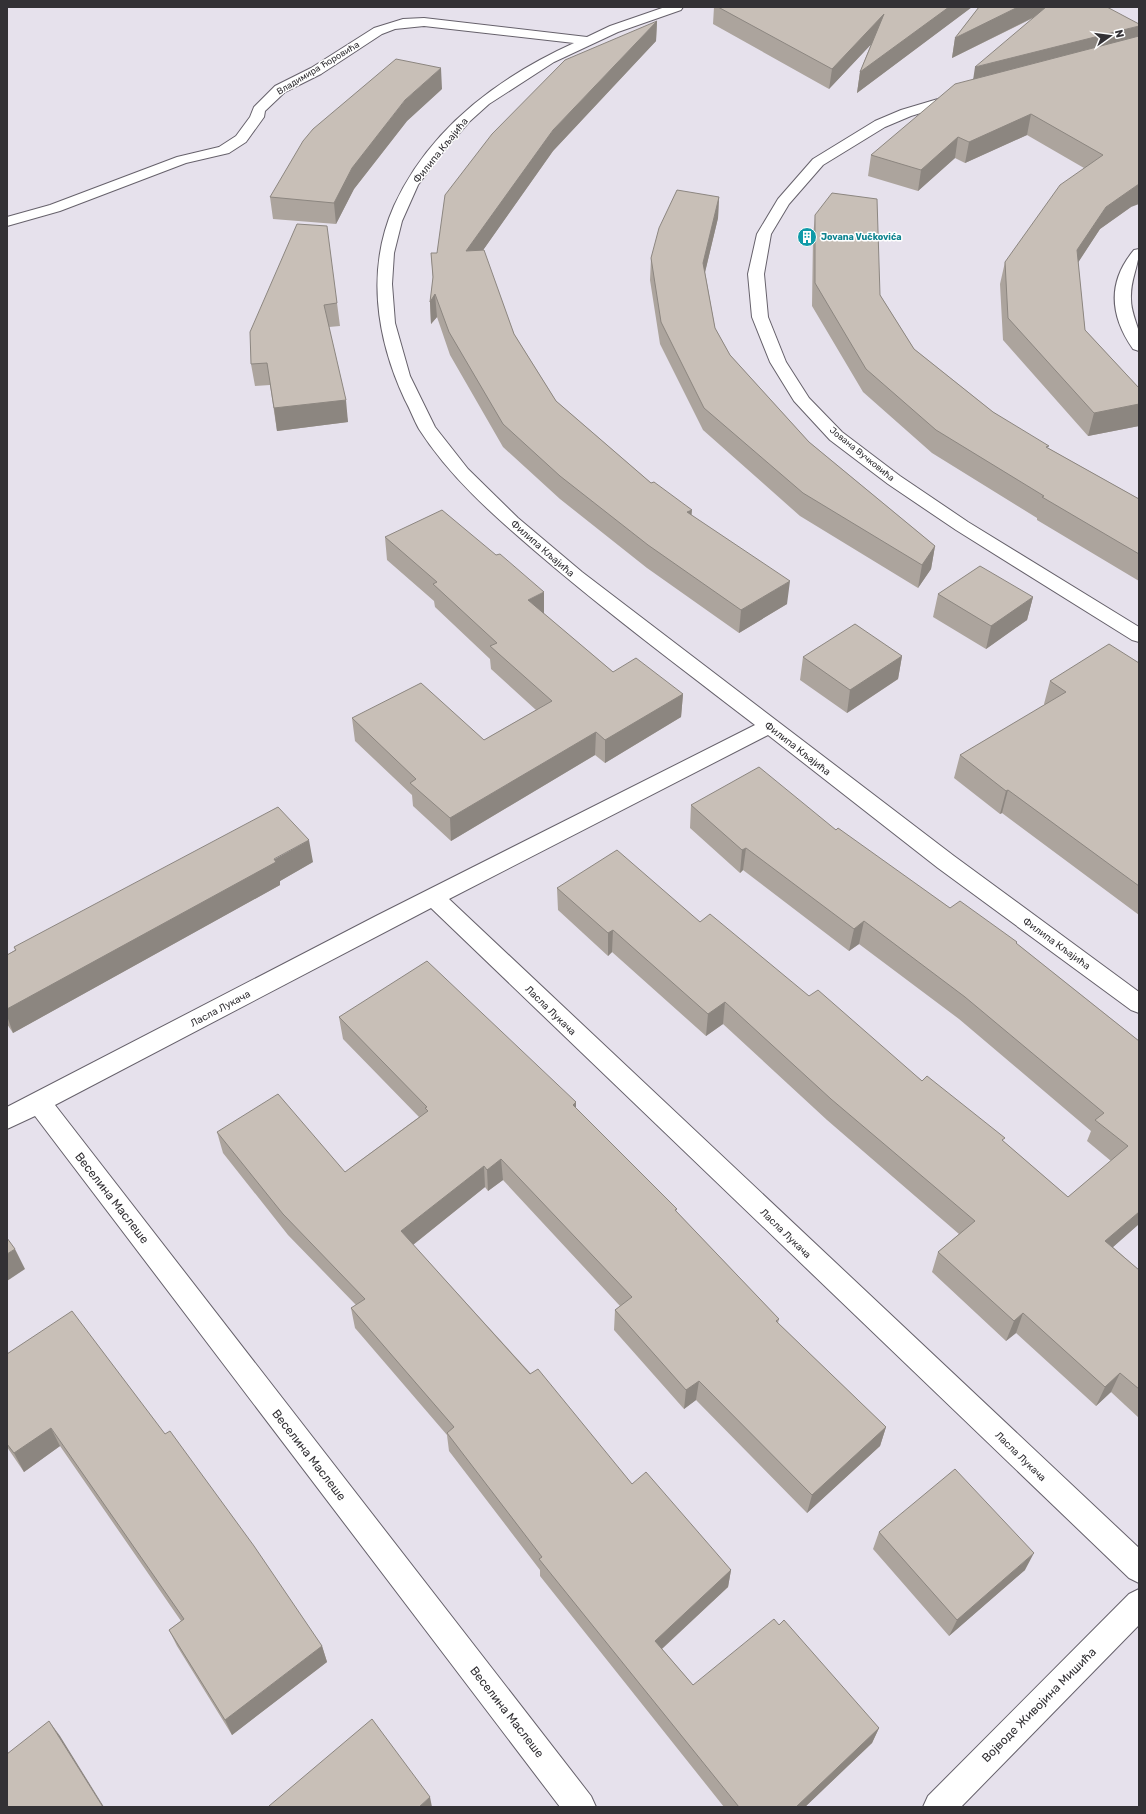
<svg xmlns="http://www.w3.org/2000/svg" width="1146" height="1814" viewBox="0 0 1146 1814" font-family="Rubik,sans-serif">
<rect width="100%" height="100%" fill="#e6e1ec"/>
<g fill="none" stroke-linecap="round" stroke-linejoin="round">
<!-- minor casing -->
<g stroke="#66616b" stroke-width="2">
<path id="minor" d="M 665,7 L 683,7 L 681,10 L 618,32 L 554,62 L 489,104 L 469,122 L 442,153 L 418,185 L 402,221 L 394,253 L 392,284 L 395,323 L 410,376 L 435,427 L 468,469 L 518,518 L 582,572 L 954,856 L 1139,992 L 1139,1013 L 1131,1010 L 938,868 L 768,735 L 449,899 L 1139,1548 L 1139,1583 L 1129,1578 L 431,908 L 55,1105 L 591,1796 L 596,1807 L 560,1807 L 35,1116 L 7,1129 L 7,1107 L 376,916 L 755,725 C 681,668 606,612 535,551 C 493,515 449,476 419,429 C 414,420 410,409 405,400 C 376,338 366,269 394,206 C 429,129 499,77 574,43 L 424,26 L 395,29 L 382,34 L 321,74 L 285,92 L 265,111 L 264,117 L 246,142 L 229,153 L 186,163 L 60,211 L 7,226 L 7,217 L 50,205 L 177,157 L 219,147 L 236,136 L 250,117 L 254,107 L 275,86 L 311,68 L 374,28 L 403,19 L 424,18 L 587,37 L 610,26 Z
M 958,93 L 963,94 L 965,97 L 963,100 L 911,116 L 885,127 L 823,165 L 789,204 L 771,234 L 764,274 L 768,317 L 786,362 L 809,398 L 842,432 L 900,476 L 968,522 L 1139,627 L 1139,642 L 1132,640 L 956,530 L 888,484 L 830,440 L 794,401 L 770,362 L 752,317 L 748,274 L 757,234 L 778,199 L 813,159 L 875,121 L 901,110 Z
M 1139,249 C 1139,267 1130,279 1131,299 C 1131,311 1136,321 1139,332 C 1140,338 1139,345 1139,351 L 1133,349 C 1110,316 1107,282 1134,250 Z
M 1139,1589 L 1139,1625 L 961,1807 L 923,1807 L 928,1796 L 1129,1594 Z"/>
</g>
<!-- minor -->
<use href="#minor" fill="#fff" fill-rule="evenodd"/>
</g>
<!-- wall -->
<path fill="#aca49d" d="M 714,7 L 972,7 L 857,93 L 860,72 L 871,44 L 829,89 L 713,24 Z
M 979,7 L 1109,8 L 1138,37 L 1131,207 L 1100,229 L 1078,262 L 1085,330 L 1139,388 L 1139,426 L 1088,436 L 1003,340 L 1000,284 L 1005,262 L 1084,168 L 1027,135 L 965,163 L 955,158 L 918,191 L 868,176 L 871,155 L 973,79 L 1035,17 L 952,58 L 955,38 Z
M 657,21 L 656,41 L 553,151 L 483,250 L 514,334 L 556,401 L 651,483 L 691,515 L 787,604 L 739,633 L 647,568 L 560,499 L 503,447 L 450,355 L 437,317 L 431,324 L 430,302 L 433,280 L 431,253 L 437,253 Z
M 442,89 L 407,121 L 354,189 L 336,224 L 273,219 L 270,197 Z
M 719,197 L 718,218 L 705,272 L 715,328 L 730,355 L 809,442 L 935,546 L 931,569 L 918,588 L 800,516 L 703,430 L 660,344 L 650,280 L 651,258 Z
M 815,215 L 880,295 L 914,349 L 993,412 L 1048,448 L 1139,499 L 1139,581 L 1037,520 L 1037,518 L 932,453 L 863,392 L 812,306 L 813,237 Z
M 297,224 L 337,303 L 340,326 L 329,327 L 348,422 L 277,431 L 270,385 L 255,386 L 251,364 Z
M 385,537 L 544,614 L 613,672 L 683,694 L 681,717 L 605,763 L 595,755 L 451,841 L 413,806 L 412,795 L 355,741 L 352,718 L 484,740 L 536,710 L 491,669 L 490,659 L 435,607 L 434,601 L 387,560 Z
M 938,594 L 1033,597 L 1027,620 L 986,649 L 933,617 Z
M 902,656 L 898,679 L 847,713 L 800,680 L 803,657 Z
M 1139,663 L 1139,915 L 1002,813 L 1000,814 L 954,778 L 960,755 L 1045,705 L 1044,704 L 1050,681 Z
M 691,805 L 836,830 L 950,908 L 1017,944 L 1139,1041 L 1139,1224 L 1113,1247 L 1139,1270 L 1139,1418 L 1111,1392 L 1096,1406 L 1016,1333 L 1006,1341 L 932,1272 L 938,1252 L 959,1234 L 827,1120 L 723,1024 L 706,1036 L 612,952 L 608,956 L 558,910 L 557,888 L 700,922 L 809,996 L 1004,1142 L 1068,1197 L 1111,1161 L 1087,1141 L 1091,1131 L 959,1019 L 859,944 L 849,951 L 743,870 L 740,873 L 690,828 Z
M 313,862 L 280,881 L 280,885 L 13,1033 L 7,1024 L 7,955 L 15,950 L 14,947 Z
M 339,1017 L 576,1102 L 576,1108 L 677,1209 L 676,1211 L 779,1319 L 778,1323 L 886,1427 L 880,1446 L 807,1513 L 696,1400 L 684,1409 L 614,1330 L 615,1310 L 620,1306 L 503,1180 L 488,1191 L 485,1187 L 413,1245 L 632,1484 L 731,1570 L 728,1587 L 662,1649 L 693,1685 L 779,1625 L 879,1728 L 872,1743 L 805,1807 L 724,1807 L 540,1576 L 540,1570 L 449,1451 L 447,1435 L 355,1328 L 351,1308 L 356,1305 L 288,1235 L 223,1153 L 217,1132 L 345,1172 L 419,1117 L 343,1039 Z
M 7,1354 L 322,1646 L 327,1662 L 232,1735 L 177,1646 L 169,1630 L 181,1621 L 60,1446 L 24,1472 L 7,1447 Z
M 879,1532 L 1025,1570 L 949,1636 L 873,1549 Z"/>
<!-- shaded-wall -->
<path fill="#8c8680" d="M 949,7 L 972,7 L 857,93 L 860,72 Z
M 1018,7 L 1047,7 L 1046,11 L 952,58 L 955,38 Z
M 884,14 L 881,34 L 829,89 L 832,69 Z
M 657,21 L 656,41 L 553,151 L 467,273 L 466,251 L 553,130 Z
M 1139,26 L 1139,32 L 1136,45 L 972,87 L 975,67 Z
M 441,68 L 442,89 L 407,121 L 354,189 L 336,224 L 334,203 L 352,168 L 405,100 Z
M 1031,114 L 1027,135 L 965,163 L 969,142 Z
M 958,137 L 955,158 L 918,191 L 921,170 Z
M 1139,184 L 1139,204 L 1131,207 L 1100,229 L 1072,272 L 1077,250 L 1106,207 L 1136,186 Z
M 719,197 L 718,218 L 702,285 L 703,263 Z
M 435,294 L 437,317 L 431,324 L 430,302 Z
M 346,400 L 348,422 L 277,431 L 274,408 Z
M 1139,404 L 1139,426 L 1088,436 L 1094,413 Z
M 692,510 L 690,533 L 687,512 Z
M 935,546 L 931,569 L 918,588 L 922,565 Z
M 790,581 L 787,604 L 739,633 L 741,610 Z
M 544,592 L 544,616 L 528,600 Z
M 1033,597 L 1027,620 L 986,649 L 991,626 Z
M 902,656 L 898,679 L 847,713 L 850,690 Z
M 683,694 L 681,717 L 605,763 L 605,740 Z
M 596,732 L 595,755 L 451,841 L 450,818 Z
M 1008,790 L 1002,813 L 1000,814 L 1006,791 Z
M 309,840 L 313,862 L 280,881 L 280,885 L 13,1033 L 7,1016 L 7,1009 Z
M 746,848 L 743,870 L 740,873 L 742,850 Z
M 864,921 L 859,944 L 849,951 L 854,929 Z
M 613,930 L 612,952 L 608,956 L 608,933 Z
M 725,1002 L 723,1024 L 706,1036 L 708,1014 Z
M 576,1102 L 576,1124 L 573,1105 Z
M 501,1159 L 503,1180 L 488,1191 L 487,1170 Z
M 484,1166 L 485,1187 L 404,1252 L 401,1231 Z
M 1139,1212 L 1139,1224 L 1096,1262 L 1105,1241 Z
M 15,1249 L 25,1269 L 7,1281 L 7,1254 Z
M 1023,1313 L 1016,1333 L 1006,1341 L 1014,1321 Z
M 1120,1373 L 1111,1392 L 1096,1406 L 1105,1387 Z
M 699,1381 L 696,1400 L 684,1409 L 686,1390 Z
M 886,1427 L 880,1446 L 807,1513 L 812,1495 Z
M 51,1428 L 60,1446 L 24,1472 L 14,1453 Z
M 1034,1553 L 1025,1570 L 949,1636 L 957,1620 Z
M 731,1570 L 728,1587 L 653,1657 L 655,1641 Z
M 322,1646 L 327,1662 L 232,1735 L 225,1720 Z
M 49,1721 L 60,1736 L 104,1807 L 103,1807 Z
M 879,1728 L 872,1743 L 805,1807 L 796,1807 Z
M 430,1797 L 432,1807 L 419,1807 Z"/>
<!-- building -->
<path fill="#c8bfb7" stroke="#8c8680" d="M 718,7 L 949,7 L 860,72 L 884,14 L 832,69 Z
M 979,7 L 1018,7 L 955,38 Z
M 1046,7 L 1107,7 L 1139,24 L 1139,26 L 975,67 Z
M 657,21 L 553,130 L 466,251 L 484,250 L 514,334 L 556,401 L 651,483 L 654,482 L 692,510 L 687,512 L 790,581 L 741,610 L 648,545 L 560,476 L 503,424 L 449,332 L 435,294 L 430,302 L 433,277 L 431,253 L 437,253 L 445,195 L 492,134 L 565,60 Z
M 1139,36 L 1139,184 L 1136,186 L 1106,207 L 1077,250 L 1085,330 L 1139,388 L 1139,404 L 1094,413 L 1008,318 L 1005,262 L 1060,185 L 1103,155 L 1031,114 L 969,142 L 958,137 L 921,170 L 871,155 L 955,84 Z
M 396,59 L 441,68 L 405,100 L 352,168 L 334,203 L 270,197 L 303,141 L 313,129 Z
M 677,190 L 719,197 L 703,263 L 715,328 L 730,355 L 809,442 L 935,546 L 922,565 L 803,493 L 704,408 L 661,322 L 651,258 L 659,228 Z
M 832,193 L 877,199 L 880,295 L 914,349 L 993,412 L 1049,446 L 1046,447 L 1139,499 L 1139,554 L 1042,497 L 1044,496 L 936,430 L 866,369 L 815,283 L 815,215 Z
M 297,224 L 327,226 L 337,303 L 324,305 L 346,400 L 274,408 L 267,363 L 251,364 L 250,332 Z
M 442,510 L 496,555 L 500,554 L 544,592 L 528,600 L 613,672 L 636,658 L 683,694 L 605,740 L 596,732 L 450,818 L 410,783 L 416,779 L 352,718 L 421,683 L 484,740 L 552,701 L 490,646 L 497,643 L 433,584 L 437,582 L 385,537 Z
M 980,566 L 1033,597 L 991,626 L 938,594 Z
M 855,624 L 902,656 L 850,690 L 803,657 Z
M 1109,644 L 1139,663 L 1139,886 L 1008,790 L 1006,791 L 960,755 L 1066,692 L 1050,681 Z
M 759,767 L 836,830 L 838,828 L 950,908 L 960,901 L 1017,942 L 1016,943 L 1139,1041 L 1139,1212 L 1105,1241 L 1139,1270 L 1139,1389 L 1120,1373 L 1105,1387 L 1023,1313 L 1014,1321 L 938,1252 L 975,1221 L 831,1099 L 725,1002 L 708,1014 L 613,930 L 608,933 L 557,888 L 617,850 L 700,922 L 710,914 L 809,996 L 818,990 L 922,1081 L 927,1076 L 1005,1138 L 1002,1140 L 1068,1197 L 1128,1146 L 1095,1120 L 1104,1113 L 965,997 L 864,921 L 854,929 L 746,848 L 742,850 L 691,805 Z
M 278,807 L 309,840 L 274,859 L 276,862 L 7,1009 L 7,955 L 16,950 L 14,947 Z
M 427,961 L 576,1102 L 573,1105 L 677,1209 L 675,1210 L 779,1319 L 776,1321 L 886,1427 L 812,1495 L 699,1381 L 686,1390 L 615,1310 L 632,1297 L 501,1159 L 487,1170 L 484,1166 L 401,1231 L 530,1374 L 538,1369 L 632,1484 L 646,1472 L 731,1570 L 655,1641 L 693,1685 L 774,1619 L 779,1625 L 784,1620 L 879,1728 L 796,1807 L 739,1807 L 539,1559 L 542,1557 L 447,1433 L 454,1427 L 351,1308 L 365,1299 L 283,1214 L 217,1132 L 278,1094 L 345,1172 L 428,1111 L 425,1108 L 427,1107 L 339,1017 Z
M 7,1238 L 15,1249 L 7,1254 Z
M 72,1311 L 165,1434 L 170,1431 L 254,1546 L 322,1646 L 225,1720 L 169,1630 L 184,1619 L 51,1428 L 14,1453 L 7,1444 L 7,1354 Z
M 955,1469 L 1034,1553 L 957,1620 L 879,1532 Z
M 372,1719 L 430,1797 L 419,1807 L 270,1807 L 269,1806 Z
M 49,1721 L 103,1807 L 7,1807 L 7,1754 Z"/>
<!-- icons -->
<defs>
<g id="building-disc" transform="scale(1)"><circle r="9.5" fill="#0f9aa8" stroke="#fff"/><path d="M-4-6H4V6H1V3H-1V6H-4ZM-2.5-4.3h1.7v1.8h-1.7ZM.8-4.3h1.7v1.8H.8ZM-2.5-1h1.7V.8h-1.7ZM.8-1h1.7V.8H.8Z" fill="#fff"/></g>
</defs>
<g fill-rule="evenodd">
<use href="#building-disc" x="807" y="237"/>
</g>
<g text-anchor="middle" stroke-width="3" stroke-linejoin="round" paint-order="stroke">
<!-- far-street labels -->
<g font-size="9" fill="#333135" stroke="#fff">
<text transform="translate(318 68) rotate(-31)" y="3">Владимира Ћоровића</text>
<text transform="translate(862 454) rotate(39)" y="3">Јована Вучковића</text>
</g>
<!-- far-culture labels -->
<g font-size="9" font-weight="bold" fill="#0d838f" stroke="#fff" text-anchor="start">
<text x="821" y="240">Jovana Vučkovića</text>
</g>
<!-- street labels -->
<g font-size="10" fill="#333135" stroke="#fff">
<text transform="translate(440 150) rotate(-51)" y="4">Филипа Кљајића</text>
<text transform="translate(543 548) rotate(41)" y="4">Филипа Кљајића</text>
<text transform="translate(798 748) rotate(38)" y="4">Филипа Кљајића</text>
<text transform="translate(1057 943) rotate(36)" y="4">Филипа Кљајића</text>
<text transform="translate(220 1008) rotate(-28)" y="4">Ласла Лукача</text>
<text transform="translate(551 1010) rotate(44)" y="4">Ласла Лукача</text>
<text transform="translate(786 1233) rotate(44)" y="4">Ласла Лукача</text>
<text transform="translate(1021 1456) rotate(44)" y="4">Ласла Лукача</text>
</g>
<!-- near-street labels -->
<g font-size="12" fill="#333135" stroke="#fff">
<text transform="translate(112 1198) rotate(52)" y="4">Веселина Маслеше</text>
<text transform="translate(309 1455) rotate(52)" y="4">Веселина Маслеше</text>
<text transform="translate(1039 1705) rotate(-45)" y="4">Војводе Живојина Мишића</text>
<text transform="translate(507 1712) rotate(52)" y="4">Веселина Маслеше</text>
</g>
</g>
<!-- border -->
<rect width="1146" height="1814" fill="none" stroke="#333135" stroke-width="16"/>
<!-- north arrow -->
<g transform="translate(1110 36) rotate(76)" stroke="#ffffff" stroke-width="3" paint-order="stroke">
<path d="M0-3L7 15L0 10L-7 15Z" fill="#333135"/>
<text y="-6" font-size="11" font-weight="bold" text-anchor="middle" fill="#333135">N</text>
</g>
</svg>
